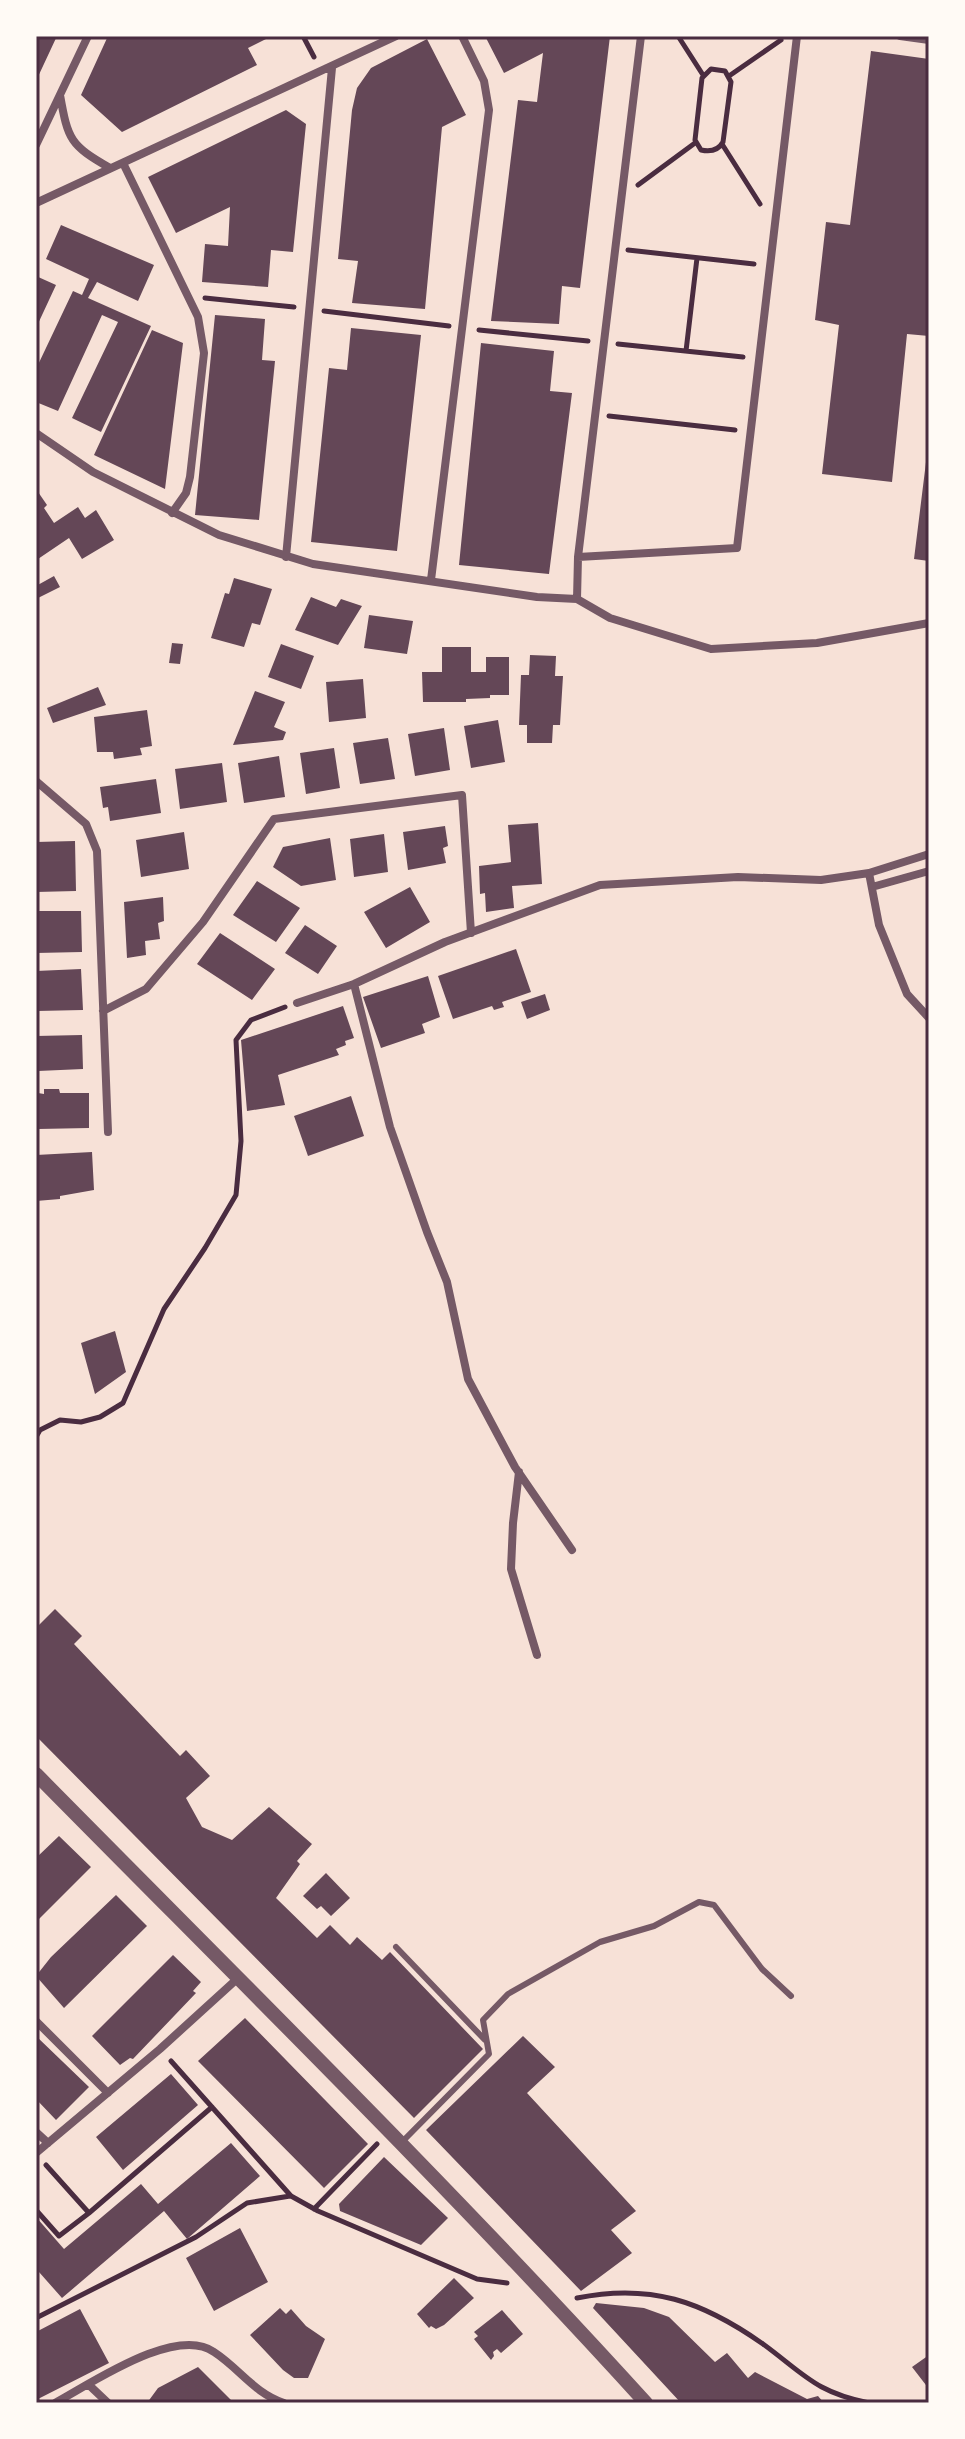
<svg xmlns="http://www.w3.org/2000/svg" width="965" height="2439" viewBox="0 0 965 2439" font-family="'Exo 2',sans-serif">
<rect width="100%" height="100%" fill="#f7e1d7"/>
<!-- building -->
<path fill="#644757" d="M 36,36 L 57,36 L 36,81 Z
M 108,36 L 272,36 L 248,48 L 257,65 L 122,132 L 81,95 Z
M 485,36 L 610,36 L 580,288 L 562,286 L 559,324 L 491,321 L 518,100 L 537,102 L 543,53 L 504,73 Z
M 427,39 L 466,115 L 442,127 L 425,309 L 352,303 L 358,261 L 338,259 L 352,110 L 357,88 L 371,68 Z
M 871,51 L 929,59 L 929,336 L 907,334 L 892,482 L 822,474 L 839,325 L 815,320 L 826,222 L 850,225 Z
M 286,110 L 306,124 L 293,252 L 271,250 L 268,287 L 202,282 L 205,244 L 228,246 L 230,207 L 176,233 L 148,177 Z
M 61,225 L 154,265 L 138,301 L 97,282 L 88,298 L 151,326 L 101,432 L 72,418 L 118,322 L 102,315 L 58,411 L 36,402 L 36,369 L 73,291 L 82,295 L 89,279 L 46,259 Z
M 36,276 L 56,285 L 36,328 Z
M 215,315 L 265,319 L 262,360 L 275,361 L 259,520 L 195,515 Z
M 351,328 L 421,335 L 397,551 L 311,542 L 329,368 L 347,370 Z
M 152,330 L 183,343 L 165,489 L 94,455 Z
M 481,343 L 554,351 L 550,391 L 572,393 L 549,574 L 459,565 Z
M 927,454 L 929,454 L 929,561 L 914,559 Z
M 36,489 L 47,505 L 44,508 L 54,523 L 78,507 L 85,518 L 96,510 L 114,540 L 82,559 L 69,538 L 38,559 L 36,555 Z
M 54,576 L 60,587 L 36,599 L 36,586 Z
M 234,578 L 272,589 L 260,625 L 252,623 L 244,647 L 211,638 L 225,593 L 229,594 Z
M 311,597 L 336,607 L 341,599 L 362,606 L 338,645 L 295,630 Z
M 369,615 L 413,621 L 407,654 L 364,648 Z
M 172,643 L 183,644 L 180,664 L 169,663 Z
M 281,644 L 314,656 L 301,689 L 268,677 Z
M 442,647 L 471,647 L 471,672 L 486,672 L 486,657 L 509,657 L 509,695 L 490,695 L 490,698 L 466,699 L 466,702 L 423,702 L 422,672 L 442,672 Z
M 530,655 L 556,656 L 555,676 L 563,676 L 560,725 L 553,725 L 552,743 L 527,743 L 527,725 L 519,725 L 521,675 L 529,675 Z
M 363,679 L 366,718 L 329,722 L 326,682 Z
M 98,687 L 106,705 L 53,723 L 47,708 Z
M 255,691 L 285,702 L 274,727 L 286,732 L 283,740 L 233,745 Z
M 147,710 L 152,746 L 140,748 L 142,755 L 114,759 L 113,752 L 97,752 L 94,717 Z
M 498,720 L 505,762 L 471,768 L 464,726 Z
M 444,728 L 450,770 L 415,776 L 408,734 Z
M 388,738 L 395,779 L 360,784 L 353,743 Z
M 334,748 L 340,788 L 306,794 L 300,753 Z
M 279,756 L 285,797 L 244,803 L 238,763 Z
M 222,763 L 227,802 L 180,809 L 175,769 Z
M 156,779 L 161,813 L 110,821 L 108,807 L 103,808 L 100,787 Z
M 538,823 L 542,884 L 512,886 L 514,908 L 486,912 L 485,893 L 480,894 L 479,866 L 511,862 L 508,825 Z
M 445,826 L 448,846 L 443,848 L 446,863 L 408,870 L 403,832 Z
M 184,832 L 189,869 L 141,877 L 136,840 Z
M 384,834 L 388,872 L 354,877 L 350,839 Z
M 330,838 L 336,880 L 301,886 L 273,867 L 283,847 Z
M 75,841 L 76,891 L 36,892 L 36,842 Z
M 257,881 L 300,908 L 276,942 L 233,915 Z
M 410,887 L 430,922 L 386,948 L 364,912 Z
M 163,897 L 164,921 L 158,923 L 160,939 L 145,941 L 146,955 L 127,958 L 124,902 Z
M 36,911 L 81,911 L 82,952 L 36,953 Z
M 305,925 L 337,946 L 318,974 L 285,953 Z
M 220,933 L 275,969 L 252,1000 L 197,964 Z
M 516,949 L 531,992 L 502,1002 L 504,1007 L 494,1010 L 492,1006 L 453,1019 L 438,976 Z
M 81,969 L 83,1010 L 37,1011 L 36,971 Z
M 428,976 L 440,1017 L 422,1024 L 425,1033 L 381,1048 L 363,997 Z
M 545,994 L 550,1010 L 527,1019 L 521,1002 Z
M 343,1006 L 354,1038 L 345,1041 L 346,1045 L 336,1049 L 339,1055 L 278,1075 L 285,1105 L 247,1111 L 241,1040 Z
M 82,1035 L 83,1069 L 38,1071 L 36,1036 Z
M 44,1089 L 59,1089 L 60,1093 L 89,1093 L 89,1128 L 38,1129 L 38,1093 L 44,1094 Z
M 351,1096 L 364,1136 L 308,1156 L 294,1116 Z
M 92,1152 L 94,1190 L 60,1196 L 60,1199 L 36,1201 L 36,1155 Z
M 115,1331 L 126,1372 L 95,1394 L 81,1343 Z
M 55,1609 L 82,1636 L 74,1644 L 180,1756 L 186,1750 L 210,1776 L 186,1798 L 202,1827 L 232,1840 L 269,1807 L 312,1844 L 297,1861 L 300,1864 L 276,1898 L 317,1938 L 330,1925 L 350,1945 L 357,1937 L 382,1960 L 390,1952 L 483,2049 L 414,2118 L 36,1736 L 36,1628 Z
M 59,1836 L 91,1867 L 36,1922 L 36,1858 Z
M 326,1873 L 350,1898 L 331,1916 L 321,1906 L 317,1909 L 303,1896 Z
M 116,1895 L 147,1926 L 64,2008 L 36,1976 L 51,1957 Z
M 173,1955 L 201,1982 L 193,1991 L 196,1993 L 133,2059 L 130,2058 L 120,2065 L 92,2036 Z
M 245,2018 L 368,2144 L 324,2188 L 198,2061 Z
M 36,2036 L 89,2087 L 56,2120 L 36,2099 Z
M 523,2036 L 555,2067 L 527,2093 L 636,2211 L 611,2230 L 632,2253 L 581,2291 L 426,2130 Z
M 171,2074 L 198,2105 L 123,2170 L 96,2137 Z
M 231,2143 L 260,2176 L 187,2239 L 164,2211 L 62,2298 L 39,2272 L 36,2274 L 36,2217 L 64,2249 L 141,2184 L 158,2204 Z
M 384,2157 L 448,2218 L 421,2245 L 340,2211 L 339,2204 Z
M 240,2228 L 268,2282 L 214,2311 L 186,2258 Z
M 454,2278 L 474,2298 L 444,2325 L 436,2329 L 431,2326 L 429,2328 L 417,2314 Z
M 596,2303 L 644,2308 L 669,2317 L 715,2362 L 727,2353 L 748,2378 L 755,2372 L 807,2399 L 818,2396 L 824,2403 L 681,2403 L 593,2308 Z
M 280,2308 L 286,2314 L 291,2309 L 306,2326 L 325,2339 L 308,2378 L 294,2378 L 283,2370 L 250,2335 Z
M 80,2309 L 109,2363 L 36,2400 L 36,2332 Z
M 502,2310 L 523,2334 L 501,2353 L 497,2349 L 493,2352 L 494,2356 L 491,2360 L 474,2339 L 478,2336 L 474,2332 Z
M 929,2355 L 929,2389 L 912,2367 Z
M 198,2367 L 234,2403 L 147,2403 L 158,2388 Z"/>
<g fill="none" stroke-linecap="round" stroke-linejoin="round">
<!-- path -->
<path stroke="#4a2c40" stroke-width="5" d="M 303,36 L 314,57
M 678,36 L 703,75
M 711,69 L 725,71 L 731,82 L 723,142 C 718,151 710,152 701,150 L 695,140 L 702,78 Z
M 729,76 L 781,40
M 722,144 L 760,204
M 638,185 L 695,143
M 628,250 L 754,264
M 205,298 L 294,307
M 324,311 L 449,326
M 479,330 L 588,341
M 618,344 L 743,357
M 686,351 L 697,258
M 609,416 L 735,430
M 36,1437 L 40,1430 L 60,1420 L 81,1422 L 100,1417 L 123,1403 L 164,1309 L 205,1248 L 236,1195 L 241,1141 L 236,1040 L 251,1020 L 285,1007
M 171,2061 L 291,2196 L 318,2211 L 477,2279 L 507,2283
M 46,2165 L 89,2213 L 212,2107
M 314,2209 L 377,2144
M 36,2210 L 59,2236 L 89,2213
M 577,2298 C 650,2283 702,2301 763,2344 C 804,2374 815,2392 869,2403
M 36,2318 L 196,2237 L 247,2203 L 290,2196"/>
<!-- service -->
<path stroke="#755966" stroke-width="6" d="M 396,1947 L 485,2040
M 401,2143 L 489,2054 L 483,2020 L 508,1994 L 600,1942 L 654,1926 L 699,1902 L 714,1905 L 762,1969 L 791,1996"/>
<!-- minor -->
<path stroke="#755966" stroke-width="8" d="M 900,36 L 929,40
M 60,95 C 68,140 70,145 110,168
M 36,145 L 88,36
M 123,163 L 198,317 L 204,353 L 190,477 L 186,493 L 172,513
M 36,203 L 396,36
M 36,433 L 93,472 L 219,535 L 313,564 L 537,597 L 577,599 L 610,618 L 711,649 L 817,643 L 929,623
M 286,557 L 332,68
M 578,557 L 737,548 L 797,36
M 431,580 L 489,110 L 484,81 L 462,36
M 577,599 L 578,557 L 641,36
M 36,781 L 86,824 L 97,851 L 108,1132
M 929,854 L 869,873 L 879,925 L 907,994 L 929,1018
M 872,887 L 929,871
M 354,984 L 390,1127 L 427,1232 L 447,1282 L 468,1379 L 515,1467 L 572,1550
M 297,1003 L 354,984 L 445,942 L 600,885 L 738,877 L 821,880 L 869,873
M 103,1011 L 146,989 L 203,922 L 274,819 L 462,795 L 471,933
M 519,1472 L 513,1523 L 511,1569 L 537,1655
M 36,2021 L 108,2093
M 36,2132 L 48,2143
M 36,2153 L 160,2049 L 237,1979
M 89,2385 L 108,2403
M 55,2403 C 92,2383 176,2325 214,2352 C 240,2369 254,2393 284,2403"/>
<!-- tertiary -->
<path stroke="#755966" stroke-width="14" d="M 36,1774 C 241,1982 450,2187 646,2403"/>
</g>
<!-- border -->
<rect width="965" height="2439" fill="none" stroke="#fffaf5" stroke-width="76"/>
<rect x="38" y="38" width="889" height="2363" fill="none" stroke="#4a2c40" stroke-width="3"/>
</svg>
